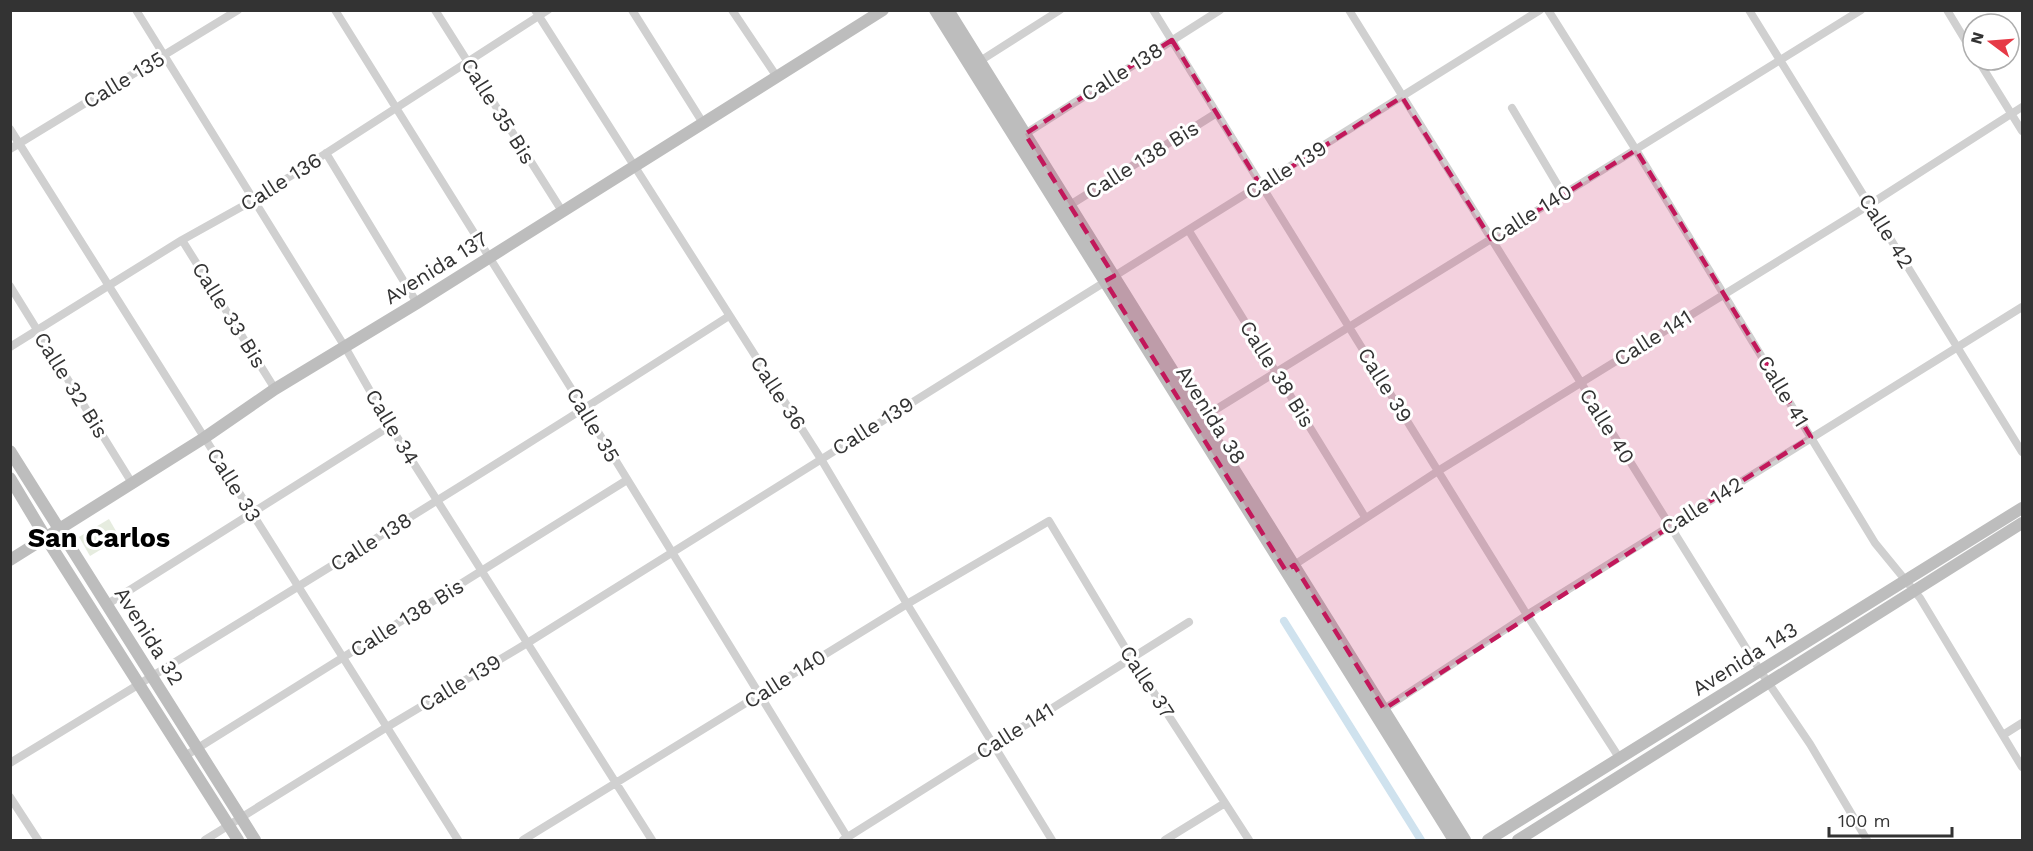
<svg xmlns="http://www.w3.org/2000/svg" width="2033" height="851" viewBox="0 0 2033 851" font-family="'Work Sans',sans-serif">
<rect width="100%" height="100%" fill="#fff"/>
<!-- green -->
<path fill="#e6ecdf" d="M 109,519 L 120,538 L 90,556 L 79,537 Z"/>
<g fill="none" stroke-linecap="round" stroke-linejoin="round">
<!-- canal -->
<path stroke="#cfe2ee" stroke-width="8" d="M 1284,621 L 1421,840"/>
<!-- street -->
<path stroke="#d0d0d0" stroke-width="8" d="M 136,10 L 345,347 L 390,426 L 652,840
M 335,10 L 584,409 L 849,840
M 435,10 L 562,211
M 535,10 L 821,459 L 907,604 L 1052,840
M 632,10 L 703,123
M 732,10 L 777,77
M 1153,10 L 1527,615 L 1620,759
M 1349,10 L 1761,672 L 1810,744 L 1867,840
M 1548,10 L 1636,150 L 1875,543 L 1920,598 L 2022,767
M 1749,10 L 2022,452
M 1947,10 L 1973,53
M 1978,60 L 2022,131
M 980,61 L 1060,10
M 1512,108 L 1563,194
M 10,129 L 458,840
M 1025,134 L 1220,10
M 10,149 L 238,10
M 326,153 L 417,303
M 1070,205 L 1215,114
M 1189,231 L 1365,517
M 182,240 L 275,389
M 10,286 L 132,483
M 10,347 L 182,240 L 252,201 L 548,10
M 1202,418 L 1861,10
M 1291,567 L 1438,471 L 1869,205 L 2022,107
M 106,605 L 390,426
M 1384,709 L 1527,615 L 2022,307
M 2003,735 L 2022,723
M 185,756 L 627,480
M 10,763 C 251,616 491,469 729,316
M 10,797 L 38,840
M 205,840 L 387,727 L 529,642 L 1540,10
M 523,840 L 907,604 L 1049,521 L 1132,659 L 1249,840
M 843,840 L 1189,622
M 1165,840 L 1225,803"/>
<!-- secondary -->
<path stroke="#bdbdbd" stroke-width="12" d="M 935,10 L 1454,840
M 948,10 L 1465,840
M 10,451 L 255,840
M 10,478 L 46,538 L 238,840
M 10,560 L 204,438 L 275,389 L 417,303 L 883,10
M 1488,840 L 2022,508
M 1518,840 L 2022,523"/>
</g>
<!-- marked area -->
<path fill="#c2185b" fill-opacity="0.2" stroke="#c2185b" stroke-width="4.5" stroke-dasharray="12 8" stroke-linejoin="round" d="M 1172,40 L 1261,186 L 1402,97 L 1491,239 L 1636,150 L 1811,437 L 1384,709 L 1294,565 L 1286,571 L 1105,281 L 1114,276 L 1025,134 Z"/>
<g text-anchor="middle" stroke-width="6" stroke-linejoin="round" paint-order="stroke">
<!-- street labels -->
<g font-size="21" fill="#333" stroke="#fff">
<text transform="translate(1122 72) rotate(-32)" y="7">Calle 138</text>
<text transform="translate(124 80) rotate(-31)" y="7">Calle 135</text>
<text transform="translate(498 111) rotate(58)" y="7">Calle 35 Bis</text>
<text transform="translate(1142 160) rotate(-32)" y="7">Calle 138 Bis</text>
<text transform="translate(1286 170) rotate(-32)" y="7">Calle 139</text>
<text transform="translate(281 182) rotate(-32)" y="7">Calle 136</text>
<text transform="translate(1531 214) rotate(-32)" y="7">Calle 140</text>
<text transform="translate(1886 231) rotate(58)" y="7">Calle 42</text>
<text transform="translate(436 268) rotate(-32)" y="7">Avenida 137</text>
<text transform="translate(229 315) rotate(58)" y="7">Calle 33 Bis</text>
<text transform="translate(1653 338) rotate(-32)" y="7">Calle 141</text>
<text transform="translate(1277 374) rotate(58)" y="7">Calle 38 Bis</text>
<text transform="translate(71 385) rotate(58)" y="7">Calle 32 Bis</text>
<text transform="translate(1385 385) rotate(58)" y="7">Calle 39</text>
<text transform="translate(1783 391) rotate(59)" y="7">Calle 41</text>
<text transform="translate(778 393) rotate(57)" y="7">Calle 36</text>
<text transform="translate(1211 415) rotate(58)" y="7">Avenida 38</text>
<text transform="translate(593 425) rotate(59)" y="7">Calle 35</text>
<text transform="translate(873 426) rotate(-32)" y="7">Calle 139</text>
<text transform="translate(1607 426) rotate(58)" y="7">Calle 40</text>
<text transform="translate(392 427) rotate(59)" y="7">Calle 34</text>
<text transform="translate(234 485) rotate(58)" y="7">Calle 33</text>
<text transform="translate(1702 506) rotate(-32)" y="7">Calle 142</text>
<text transform="translate(371 542) rotate(-32)" y="7">Calle 138</text>
<text transform="translate(407 618) rotate(-32)" y="7">Calle 138 Bis</text>
<text transform="translate(149 636) rotate(58)" y="7">Avenida 32</text>
<text transform="translate(1745 659) rotate(-32)" y="7">Avenida 143</text>
<text transform="translate(785 679) rotate(-32)" y="7">Calle 140</text>
<text transform="translate(1147 682) rotate(57)" y="7">Calle 37</text>
<text transform="translate(460 683) rotate(-31)" y="7">Calle 139</text>
<text transform="translate(1015 731) rotate(-32)" y="7">Calle 141</text>
</g>
<!-- district labels -->
<g font-size="27" font-weight="bold" fill="#000" stroke="#fff">
<text x="99" y="547">San Carlos</text>
</g>
</g>
<!-- border -->
<rect width="2033" height="851" fill="none" stroke="#333333" stroke-width="24"/>
<!-- north arrow -->
<g transform="translate(1991 42) rotate(286)"><circle r="28" fill="#ffffff" stroke="#adadad" stroke-width="1.5"/>
<path d="M0-4.5L10 22L0 15L-10 22Z" fill="#e63946"/>
<text y="-9" font-size="16" font-weight="bold" text-anchor="middle" fill="#333333">N</text>
</g>
<!-- scale -->
<path d="M1829 827v9h123v-9" fill="none" stroke="#333333" stroke-width="3"/>
<text x="1838" y="827" font-size="18" fill="#333333" stroke="#ffffff" stroke-width="4.5" paint-order="stroke">100 m</text>
</svg>
